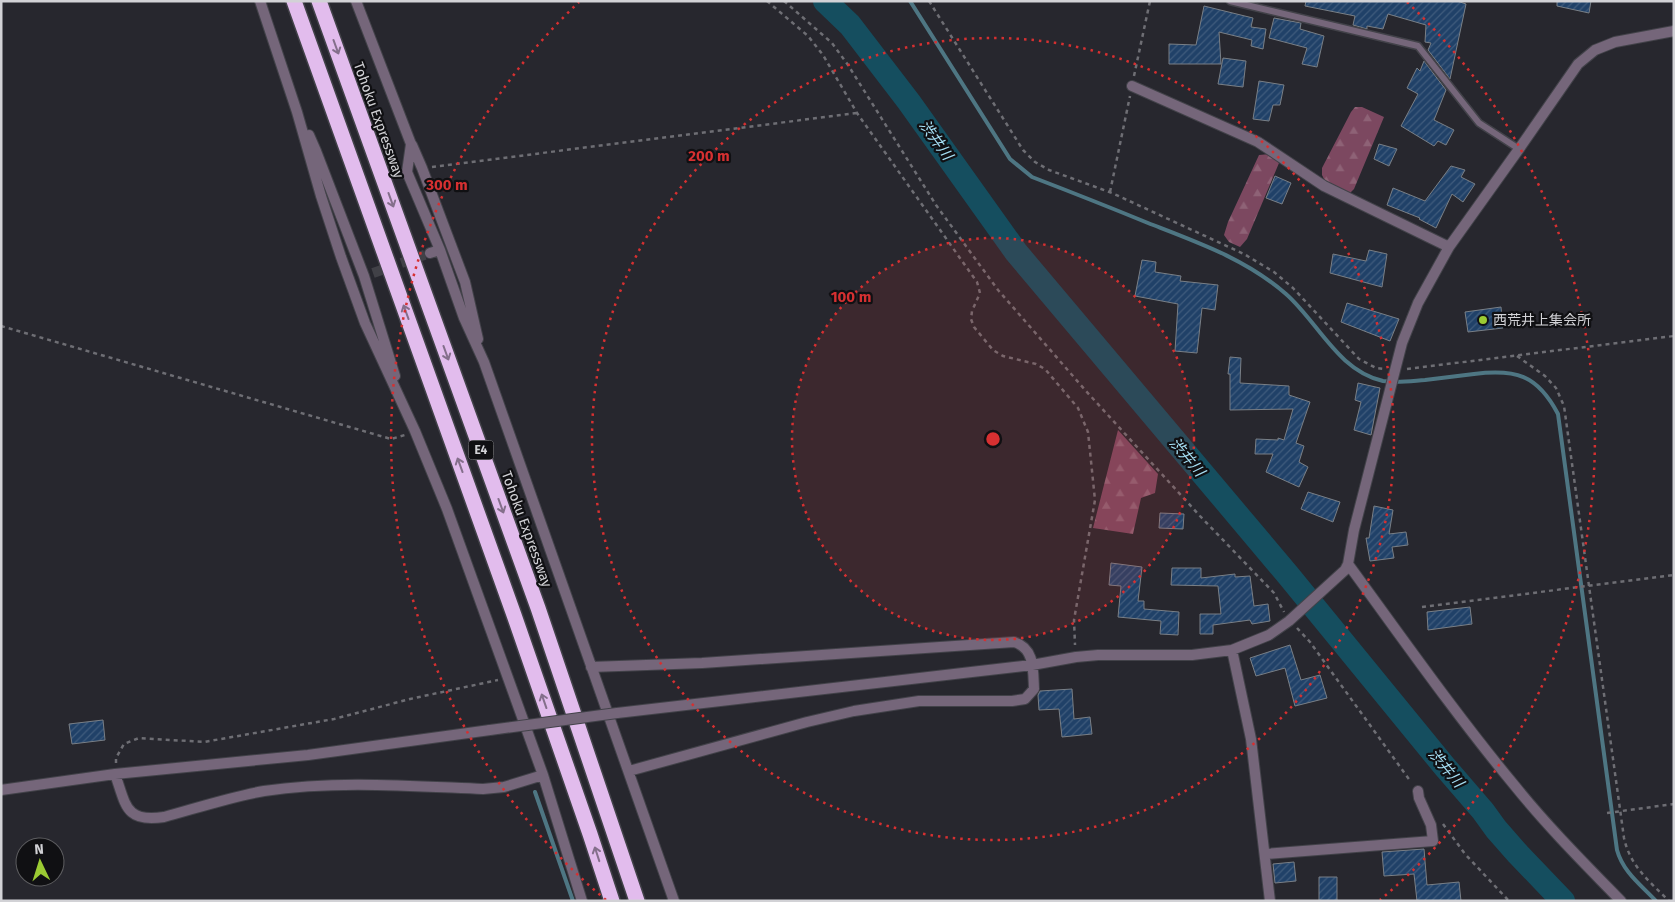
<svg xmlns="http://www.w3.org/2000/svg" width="1675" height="902" viewBox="0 0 1675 902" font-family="'Fira Sans','Noto Sans JP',sans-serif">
<defs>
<pattern id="forest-firs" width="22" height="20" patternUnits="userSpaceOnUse" patternTransform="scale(1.25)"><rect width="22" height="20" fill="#7c4860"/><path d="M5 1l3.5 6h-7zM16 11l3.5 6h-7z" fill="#8e6276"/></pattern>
<pattern id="building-hatch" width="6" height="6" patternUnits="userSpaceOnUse" patternTransform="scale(1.25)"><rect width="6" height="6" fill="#204168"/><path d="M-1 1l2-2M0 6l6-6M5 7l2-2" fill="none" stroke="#405c7d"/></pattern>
</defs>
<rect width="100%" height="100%" fill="#27272e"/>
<!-- forest -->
<path fill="url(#forest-firs)" d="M 1355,107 L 1362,107 L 1384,117 L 1354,189 L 1350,193 L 1325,181 L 1322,175 L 1322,168 L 1351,112 Z
M 1270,154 L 1279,163 L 1247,239 L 1240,247 L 1229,242 L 1224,235 L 1228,222 L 1259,155 Z
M 1118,430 L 1158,474 L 1155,493 L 1141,498 L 1133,534 L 1093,528 Z"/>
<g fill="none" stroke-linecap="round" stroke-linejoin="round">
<!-- stream -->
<path stroke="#4e7683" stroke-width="4" d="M 910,1 L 1010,159 L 1032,177 C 1071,192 1109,207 1148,223 C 1197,242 1246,259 1286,294 C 1318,322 1338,371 1383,381 C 1397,383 1411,381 1425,380 C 1441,378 1457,376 1474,374 C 1515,369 1537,374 1558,414 L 1617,850 C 1623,872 1641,885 1656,901
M 535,792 L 573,901"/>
<!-- river -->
<path stroke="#154e5f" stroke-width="24" d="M 825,1 L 850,25 L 909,102 L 1016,252 L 1288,575 L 1445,767 L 1483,811 L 1496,829 L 1518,854 L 1563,901"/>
</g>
<!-- building -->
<path fill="url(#building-hatch)" stroke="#797f86" d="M 1306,1 L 1457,1 L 1466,4 L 1450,79 L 1428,50 L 1431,43 L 1425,42 L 1426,25 L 1388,14 L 1383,29 L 1367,26 L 1367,29 L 1353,25 L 1355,16 L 1305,6 Z
M 1557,1 L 1591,1 L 1589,13 L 1557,6 Z
M 1204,6 L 1253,18 L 1251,27 L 1266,29 L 1263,49 L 1251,46 L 1252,40 L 1219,32 L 1221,64 L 1169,64 L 1169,44 L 1196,45 Z
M 1274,18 L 1301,23 L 1300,29 L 1324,36 L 1317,67 L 1302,64 L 1307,48 L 1269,38 Z
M 1223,58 L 1246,61 L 1243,87 L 1218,84 Z
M 1424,61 L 1446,90 L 1434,120 L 1454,130 L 1446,145 L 1438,141 L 1434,146 L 1401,126 L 1418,94 L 1407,88 L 1417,68 L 1420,71 Z
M 1259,81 L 1284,85 L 1280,105 L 1273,105 L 1269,121 L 1253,119 Z
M 1379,144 L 1397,149 L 1389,166 L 1374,159 Z
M 1451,166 L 1465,170 L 1461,177 L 1475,184 L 1463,202 L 1452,194 L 1436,228 L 1419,219 L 1420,218 L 1387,205 L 1393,188 L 1425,201 Z
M 1275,176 L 1291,183 L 1282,204 L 1266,198 Z
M 1369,250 L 1387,254 L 1382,287 L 1330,273 L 1333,254 L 1366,261 Z
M 1142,260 L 1156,262 L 1155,272 L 1181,276 L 1180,281 L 1218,285 L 1215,310 L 1202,308 L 1197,353 L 1175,351 L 1178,304 L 1135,296 Z
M 1347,303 L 1399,319 L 1390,341 L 1341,322 Z
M 1501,307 L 1503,328 L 1468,332 L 1465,312 Z
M 1230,357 L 1241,358 L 1240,383 L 1289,386 L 1289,395 L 1310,402 L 1296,443 L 1304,446 L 1299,462 L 1308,467 L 1299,487 L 1266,472 L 1273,454 L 1255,454 L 1256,439 L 1278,440 L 1278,438 L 1284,440 L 1293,409 L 1230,410 L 1230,374 L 1228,374 Z
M 1358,383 L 1380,388 L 1371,435 L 1354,430 L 1361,402 L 1355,400 Z
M 1308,492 L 1340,502 L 1333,522 L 1301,509 Z
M 1374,506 L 1393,510 L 1389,534 L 1406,532 L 1408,545 L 1392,547 L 1394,558 L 1370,561 L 1366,538 L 1369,538 Z
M 1160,513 L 1184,514 L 1183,529 L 1159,528 Z
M 1111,563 L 1142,567 L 1138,601 L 1144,601 L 1144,609 L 1179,612 L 1178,635 L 1160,634 L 1161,621 L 1118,617 L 1121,586 L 1109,585 Z
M 1172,568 L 1201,568 L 1201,578 L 1235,574 L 1235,577 L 1250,576 L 1254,606 L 1268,604 L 1270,621 L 1252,624 L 1250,620 L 1213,625 L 1213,634 L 1200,634 L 1200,614 L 1221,614 L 1218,586 L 1171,585 Z
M 1470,607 L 1472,624 L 1428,630 L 1427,612 Z
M 1290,645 L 1301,680 L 1320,675 L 1327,698 L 1295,706 L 1285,668 L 1256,676 L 1250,658 Z
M 1072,689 L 1074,719 L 1090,717 L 1092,734 L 1062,737 L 1059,709 L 1039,710 L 1038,695 L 1040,691 Z
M 103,720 L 105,740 L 72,744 L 69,724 Z
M 1424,849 L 1427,885 L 1459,882 L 1461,901 L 1417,901 L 1414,874 L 1384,876 L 1382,852 Z
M 1294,862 L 1296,881 L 1275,883 L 1273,864 Z
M 1319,877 L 1337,877 L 1337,901 L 1319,901 Z"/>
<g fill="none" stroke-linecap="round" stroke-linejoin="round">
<!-- street-tunnel -->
<path stroke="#414147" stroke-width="10" stroke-dasharray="10 5" stroke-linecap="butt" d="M 373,273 L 430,253"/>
<!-- lane casing -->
<g stroke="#424249" stroke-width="9">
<path id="lane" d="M 1230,1 L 1418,46 L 1479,123 L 1519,149"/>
</g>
<!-- street casing -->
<g stroke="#424249" stroke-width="12">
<path id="street" d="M 260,1 L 297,112 L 321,196 L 341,257 L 365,323 L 415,431 L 447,509 L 543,775 L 582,901
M 356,1 L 411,144 L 407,172 L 440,250 L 464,318 L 484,362 L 674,901
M 1132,86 L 1258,142 L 1324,186 L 1449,247
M 309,135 L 316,151 L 364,276 L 395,376
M 412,145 L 422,168 L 465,282 L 478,339
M 430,253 L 440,250
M 1348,564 C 1403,639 1456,715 1515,786 C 1548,827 1585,864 1621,901
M 1232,650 L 1251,739 L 1270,901
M 591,667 L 702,663 L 1014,642 C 1035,648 1033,671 1034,689 L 1025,699 L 1012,701 L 919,701 L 854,711 L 807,722 L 629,771
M 617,713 L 1032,665 L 1076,657 L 1098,655 L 1192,655 L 1232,650 L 1269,635 L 1289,621 L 1345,570 L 1348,564 L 1354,530 L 1402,343 L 1418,303 L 1449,247 L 1519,149 L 1578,64 L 1595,50 L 1615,42 L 1674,31
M 115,774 C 126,805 125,823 164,817 C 197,808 230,797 264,791 C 336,780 411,786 483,789 L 504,787 L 543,775
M 1,790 L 115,774 L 308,755 L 490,730
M 1265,854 L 1433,841 L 1431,825 L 1419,798 L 1418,791"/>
</g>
<!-- highway casing -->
<g stroke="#424249" stroke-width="18">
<path id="highway" d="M 294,1 L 514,615 L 590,834 L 612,901
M 319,1 L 538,608 L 637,901"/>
</g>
<!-- path -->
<path stroke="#6e6e74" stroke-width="2.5" stroke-dasharray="4 4" stroke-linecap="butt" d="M 767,1 L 808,36 L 823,55 L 857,113 L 977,282 L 980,293 L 972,311 L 971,319 L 974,327 L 993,350 L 1003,356 L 1036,364 L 1045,369 L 1078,408 L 1088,432 L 1095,500 L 1074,620 L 1075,645
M 784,1 L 832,43 L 848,65 L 936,205 L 998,290 L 1086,391 L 1200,516 L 1274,593 L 1284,612
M 929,1 L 1023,150 L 1035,162 L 1049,170 L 1112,193 L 1244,254 L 1274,272 L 1293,288 L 1359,359 L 1376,368 L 1385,369
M 1134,76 L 1150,1
M 432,167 L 857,113
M 1110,192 L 1130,96
M 1,326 L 391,439 L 405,435
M 1517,356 L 1545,376 L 1556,388 L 1564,406 L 1624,838 C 1630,866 1650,882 1669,901
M 1407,369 L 1674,336
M 1422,607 L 1674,575
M 1297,628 L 1310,642 L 1411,782
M 116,763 L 116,758 L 124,744 L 139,738 L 204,742 L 334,719 L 410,699 L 498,680
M 1607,813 L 1674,804
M 1443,824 L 1465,854 L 1509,901"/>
<!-- lane -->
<use href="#lane" stroke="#75667a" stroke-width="6"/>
<!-- street -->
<use href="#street" stroke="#75667a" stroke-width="10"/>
<!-- highway -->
<use href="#highway" stroke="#e2bced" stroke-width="15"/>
<!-- street-bridge casing -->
<g stroke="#424249" stroke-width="12" stroke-linecap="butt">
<path id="street-bridge" d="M 490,730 L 617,713"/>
</g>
<!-- street-bridge -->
<use href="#street-bridge" stroke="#75667a" stroke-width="10"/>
</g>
<!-- one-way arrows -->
<defs><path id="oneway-shaft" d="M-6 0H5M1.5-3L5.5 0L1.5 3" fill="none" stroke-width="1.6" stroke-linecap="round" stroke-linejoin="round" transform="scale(1.25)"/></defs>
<g stroke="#846f8b">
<use href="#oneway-shaft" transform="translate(336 47) rotate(70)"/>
<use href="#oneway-shaft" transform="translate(391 200) rotate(70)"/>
<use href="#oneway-shaft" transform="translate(406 312) rotate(-110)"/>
<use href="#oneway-shaft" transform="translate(446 353) rotate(70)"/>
<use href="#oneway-shaft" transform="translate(460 465) rotate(-110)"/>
<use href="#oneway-shaft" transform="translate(501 506) rotate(70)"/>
<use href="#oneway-shaft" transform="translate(544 701) rotate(-109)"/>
<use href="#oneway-shaft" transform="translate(597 854) rotate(-108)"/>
</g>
<!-- distance rings -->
<circle cx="993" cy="439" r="201" fill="#d63031" fill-opacity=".12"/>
<g fill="none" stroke="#d63031" stroke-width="2.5" stroke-dasharray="2.5 5">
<circle cx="993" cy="439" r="201"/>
<circle cx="993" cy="439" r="401"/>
<path d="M606 900A602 602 0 0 1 579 2M1407 2A602 602 0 0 1 1380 900"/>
</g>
<!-- markers -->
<circle fill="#9bcb33" stroke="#101013" stroke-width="2" cx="1483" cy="320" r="5"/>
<g text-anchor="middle" stroke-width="4.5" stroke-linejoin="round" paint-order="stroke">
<!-- shield labels -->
<rect fill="#101013" stroke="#98989c" stroke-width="1" x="468.5" y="440.5" width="25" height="19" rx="4"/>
<g font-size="12" font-weight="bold" fill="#d2d2d6">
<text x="481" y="454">E4</text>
</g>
<!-- street labels -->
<g font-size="14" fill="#d2d2d6" stroke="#101013">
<text transform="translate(379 120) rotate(70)" y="5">Tohoku Expressway</text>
<text transform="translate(527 529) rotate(70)" y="5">Tohoku Expressway</text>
</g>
<!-- poi labels -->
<g font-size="14" fill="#d2d2d6" stroke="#101013" text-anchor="start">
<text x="1493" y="325">西荒井上集会所</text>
</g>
<!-- water labels -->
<g font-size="15" font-style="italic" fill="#a6e0f5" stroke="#101013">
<text transform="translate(936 140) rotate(54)" y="5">渋井川</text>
<text transform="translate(1187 457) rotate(50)" y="5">渋井川</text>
<text transform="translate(1446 768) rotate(50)" y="5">渋井川</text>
</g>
</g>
<circle cx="993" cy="439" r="8" fill="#d63031" stroke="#101013" stroke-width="2.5"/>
<g font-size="15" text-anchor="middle" font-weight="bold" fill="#d63031" stroke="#101013" stroke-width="4.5" stroke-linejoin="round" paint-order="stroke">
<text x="709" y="161">200 m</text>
<text x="447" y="190">300 m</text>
<text x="851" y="302">100 m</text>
</g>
<!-- border -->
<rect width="1675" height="902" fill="none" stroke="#d2d2d6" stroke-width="5"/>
<!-- north arrow -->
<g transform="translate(40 862) rotate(356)"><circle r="24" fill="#101013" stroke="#5e5e61"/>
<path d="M0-4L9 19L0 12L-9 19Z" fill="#9bcb33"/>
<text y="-8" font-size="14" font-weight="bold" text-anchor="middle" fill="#d2d2d6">N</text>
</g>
</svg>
